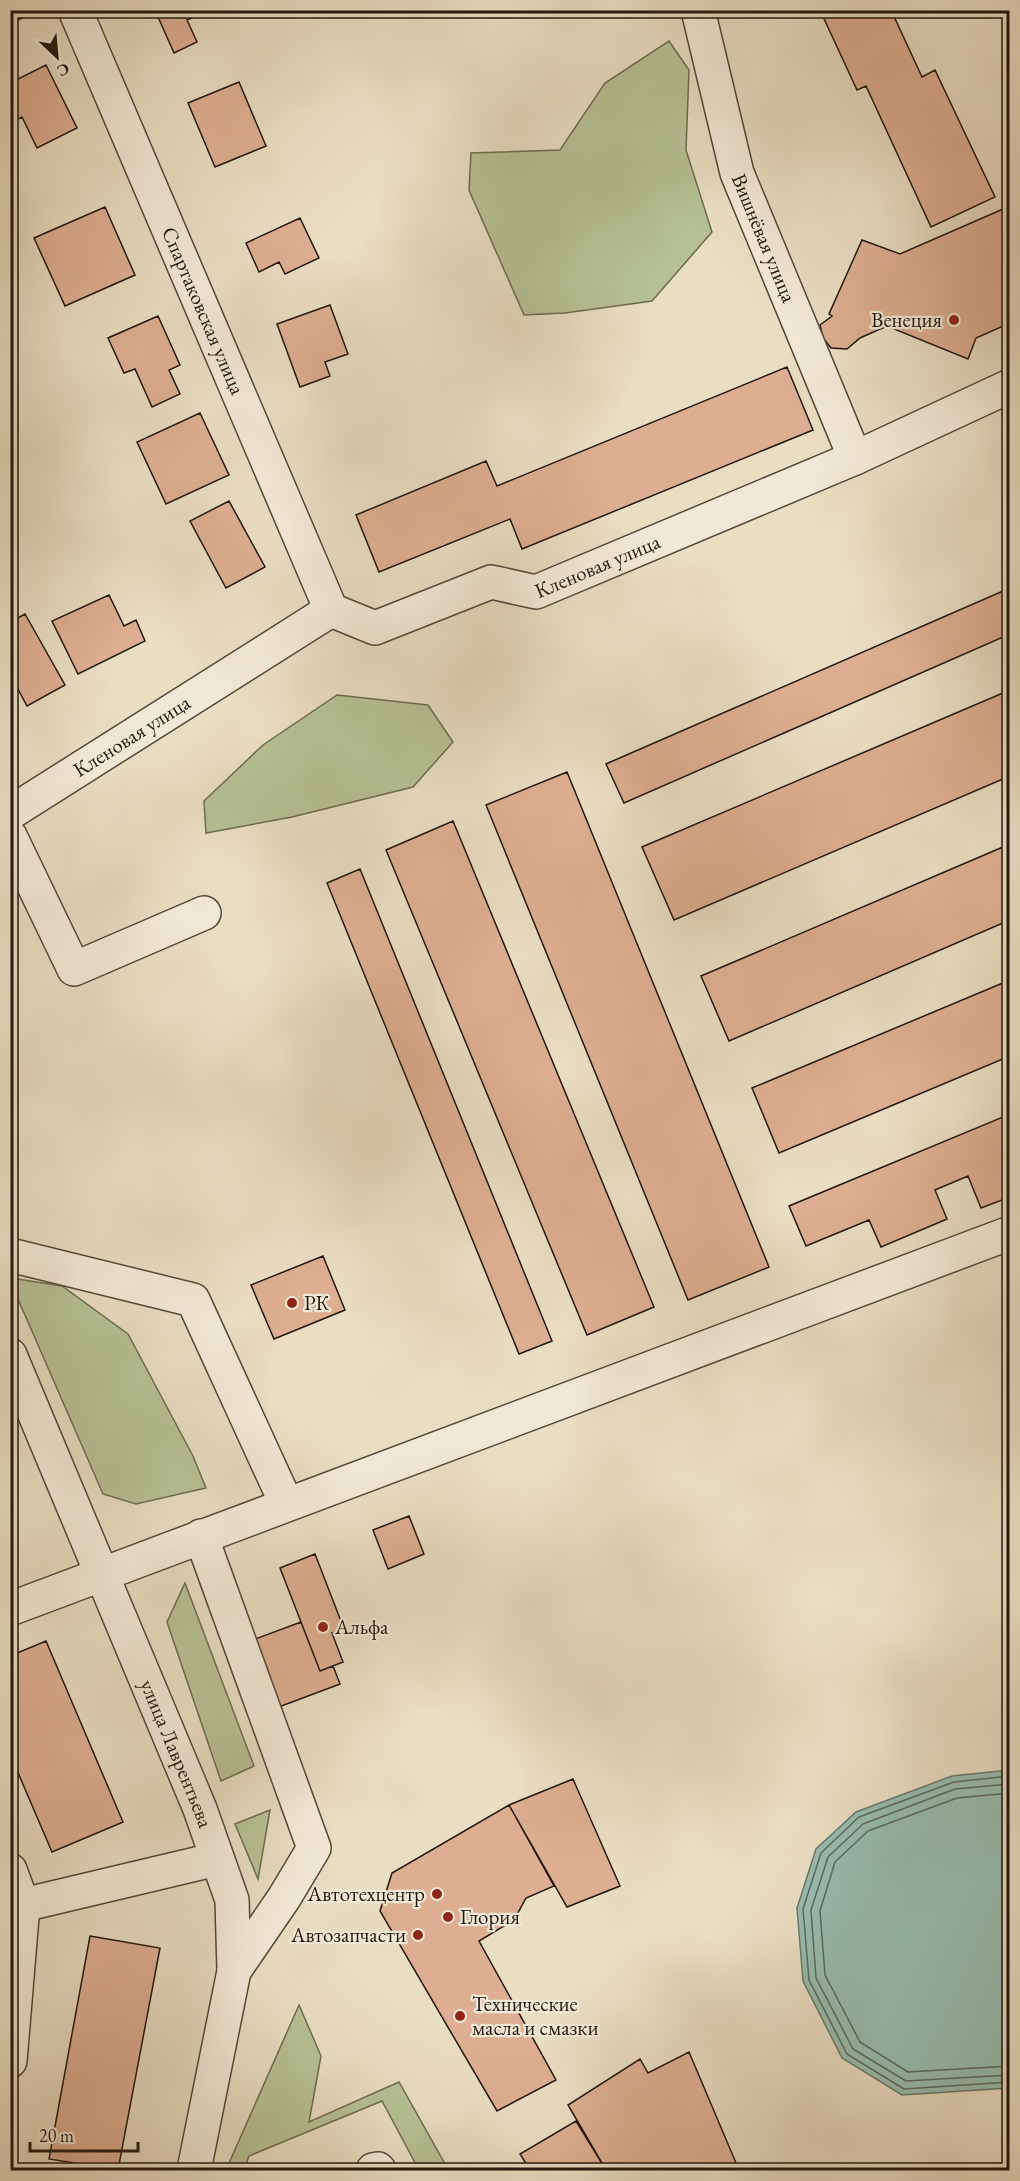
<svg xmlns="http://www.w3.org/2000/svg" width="1020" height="2181" viewBox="0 0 1020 2181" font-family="'EB Garamond',serif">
<rect width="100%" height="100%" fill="#e9ddc2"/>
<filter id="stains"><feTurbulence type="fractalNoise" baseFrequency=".00333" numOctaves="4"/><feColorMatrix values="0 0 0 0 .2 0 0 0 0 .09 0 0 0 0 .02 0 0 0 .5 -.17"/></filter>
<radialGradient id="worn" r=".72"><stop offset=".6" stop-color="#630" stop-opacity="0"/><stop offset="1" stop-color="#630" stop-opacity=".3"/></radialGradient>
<!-- green -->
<path fill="#b5c194" stroke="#6b6c52" stroke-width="1.5" d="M 669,41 L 689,70 L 686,150 L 712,232 L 652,301 L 565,313 L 524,315 L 469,190 L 471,153 L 560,150 L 605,83 Z
M 337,695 L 428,705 L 453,742 L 413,787 L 292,817 L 206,833 L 204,801 L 263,745 Z
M 11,1278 L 62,1286 L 128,1334 L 193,1456 L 206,1488 L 136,1504 L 103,1494 L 11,1283 Z
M 185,1583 L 254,1766 L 221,1781 L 167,1622 Z
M 270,1810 L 258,1879 L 235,1824 Z
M 299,2005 L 321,2056 L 309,2122 L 399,2082 L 445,2164 L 432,2170 L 419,2170 L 382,2101 L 249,2156 L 244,2170 L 226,2170 Z"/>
<!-- water -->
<path fill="#98bcaf" stroke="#687a6f" stroke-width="1.5" d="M 1009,1770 L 1009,2088 L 902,2095 L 842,2058 L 803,1981 L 797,1908 L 816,1849 L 856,1812 L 952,1776 Z"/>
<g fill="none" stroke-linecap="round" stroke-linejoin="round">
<!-- shore -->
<path stroke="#5c695f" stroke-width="1.5" d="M 1010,1776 L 954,1782 L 859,1817 L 821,1853 L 803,1909 L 809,1980 L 847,2054 L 904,2089 L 1010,2082
M 1010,1784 L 955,1789 L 863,1824 L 828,1857 L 811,1910 L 816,1978 L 853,2049 L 906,2081 L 1010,2075
M 1010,1793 L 957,1798 L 868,1831 L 835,1862 L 820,1911 L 825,1975 L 860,2042 L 908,2072 L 1010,2066"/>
</g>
<!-- building -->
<path fill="#ddae91" stroke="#21160f" stroke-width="1.5" d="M 10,10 L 28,10 L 30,15 L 10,23 Z
M 155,10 L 210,10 L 187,20 L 197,42 L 174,53 Z
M 820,10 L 891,10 L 922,77 L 935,70 L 995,197 L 931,227 L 866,86 L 857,90 Z
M 46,65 L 77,128 L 37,148 L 22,117 L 10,123 L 10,83 Z
M 239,82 L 266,146 L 215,167 L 188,103 Z
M 1010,206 L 1010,323 L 976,338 L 968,359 L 887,326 L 860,338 L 847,349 L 831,348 L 823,338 L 820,325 L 832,316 L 829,314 L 862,240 L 900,254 Z
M 105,207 L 135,275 L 65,306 L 34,238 Z
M 300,218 L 319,258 L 285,274 L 279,262 L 259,272 L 246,243 Z
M 330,305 L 348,354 L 325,362 L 330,376 L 300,387 L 277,324 Z
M 158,316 L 180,365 L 169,370 L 180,394 L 152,407 L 135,369 L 124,373 L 108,338 Z
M 787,367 L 813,430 L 522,549 L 510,519 L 379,572 L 356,515 L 486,461 L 497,486 Z
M 200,413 L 229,475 L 166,504 L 137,442 Z
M 229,501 L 265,567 L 226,588 L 190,521 Z
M 1010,588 L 1010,634 L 624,803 L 606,764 Z
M 109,595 L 124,626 L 136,620 L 145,641 L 78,674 L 52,621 Z
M 25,614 L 65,685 L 27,706 L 12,678 L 10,679 L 10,622 Z
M 1010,690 L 1010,776 L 674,920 L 642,847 Z
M 567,772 L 769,1267 L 688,1300 L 486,805 Z
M 453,821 L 654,1307 L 587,1335 L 386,850 Z
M 1010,844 L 1010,920 L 729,1041 L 701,976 Z
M 360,869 L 552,1341 L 519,1354 L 327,883 Z
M 1010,980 L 1010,1056 L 779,1153 L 752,1088 Z
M 1010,1114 L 1010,1197 L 981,1208 L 968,1176 L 935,1190 L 947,1219 L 881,1247 L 869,1220 L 806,1246 L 789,1206 Z
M 323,1256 L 345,1310 L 274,1339 L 251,1285 Z
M 409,1516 L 424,1554 L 388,1569 L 373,1530 Z
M 315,1554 L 344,1629 L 332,1633 L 343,1662 L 320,1671 L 280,1568 Z
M 301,1622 L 320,1671 L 333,1666 L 340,1684 L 276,1708 L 250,1641 Z
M 46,1641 L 123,1822 L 52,1852 L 10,1754 L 10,1656 Z
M 573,1779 L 620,1886 L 567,1907 L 509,1805 Z
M 509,1805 L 554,1886 L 526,1898 L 514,1920 L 479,1941 L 556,2080 L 497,2111 L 380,1911 L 392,1873 Z
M 90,1936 L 160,1948 L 118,2170 L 49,2159 Z
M 689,2052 L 739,2170 L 606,2170 L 568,2105 L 640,2059 L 648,2073 Z
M 576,2121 L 606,2170 L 530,2170 L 520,2154 Z"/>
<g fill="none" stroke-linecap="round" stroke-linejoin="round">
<!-- minor casing -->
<g stroke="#53483c" stroke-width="36">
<g id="minor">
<path id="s1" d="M 75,10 L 331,610"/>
<path id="s2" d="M 698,10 L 737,173 L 855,458"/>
<path id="s3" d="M 331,610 L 375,628 L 491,582 L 536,592 L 855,458 L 1010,386"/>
<path id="s4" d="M 10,813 L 331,610"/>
<path d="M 10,836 L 74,969 L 204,913"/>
<path d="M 10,1255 L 193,1300 L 286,1503"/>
<path id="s5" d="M 10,1355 L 200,1809 L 232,1900 L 234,1971 L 194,2170"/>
<path d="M 201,1536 L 314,1848 L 284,1898 L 234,1971"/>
<path d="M 10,1609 L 1010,1233"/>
<path d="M 10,1870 L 23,1905 L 10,2061"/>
<path d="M 23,1905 L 217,1859"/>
<path d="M 373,2170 L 378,2169 L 379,2170"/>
</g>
</g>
<!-- minor -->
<use href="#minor" stroke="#f1e9d7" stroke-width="33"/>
</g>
<!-- markers -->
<g fill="#8f2418" stroke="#f1e9d7" stroke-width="2">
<circle cx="954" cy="320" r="6"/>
<circle cx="292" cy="1303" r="6"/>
<circle cx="323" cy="1627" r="6"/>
<circle cx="437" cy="1894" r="6"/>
<circle cx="448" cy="1917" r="6"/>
<circle cx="418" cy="1935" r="6"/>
<circle cx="460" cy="2016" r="6"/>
</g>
<g text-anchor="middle" stroke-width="4.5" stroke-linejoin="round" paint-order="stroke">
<!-- street labels -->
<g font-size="21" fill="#21160f" stroke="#f1e9d7">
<text dy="7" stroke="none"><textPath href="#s2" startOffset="238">Вишнёвая улица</textPath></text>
<text dy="7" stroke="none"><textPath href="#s1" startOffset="327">Спартаковская улица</textPath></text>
<text dy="7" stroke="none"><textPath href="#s3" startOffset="285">Кленовая улица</textPath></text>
<text dy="7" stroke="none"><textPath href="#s4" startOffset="144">Кленовая улица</textPath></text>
<text dy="7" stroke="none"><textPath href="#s5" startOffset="432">улица Лаврентьева</textPath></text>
</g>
<!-- poi labels -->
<g font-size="21" fill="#21160f" stroke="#f1e9d7" text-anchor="start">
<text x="942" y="327" text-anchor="end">Венеция</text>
<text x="304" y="1310">РК</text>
<text x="335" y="1634">Альфа</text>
<text x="425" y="1901" text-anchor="end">Автотехцентр</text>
<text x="460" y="1924">Глория</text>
<text x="406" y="1942" text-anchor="end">Автозапчасти</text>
<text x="472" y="2011">Технические<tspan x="472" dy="24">масла и смазки</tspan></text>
</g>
</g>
<!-- margin -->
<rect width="1020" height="2181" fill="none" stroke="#e9ddc2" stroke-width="36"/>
<rect x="12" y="12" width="996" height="2157" fill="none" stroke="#21160f" stroke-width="3"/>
<rect x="18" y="18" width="984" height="2145" fill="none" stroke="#21160f" stroke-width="1.5"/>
<!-- north arrow -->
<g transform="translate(57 57) rotate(154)" stroke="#f1e9d7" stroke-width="4.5" paint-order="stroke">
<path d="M0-4.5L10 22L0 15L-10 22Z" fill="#21160f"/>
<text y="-9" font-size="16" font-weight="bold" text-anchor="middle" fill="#21160f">С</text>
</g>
<!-- scale -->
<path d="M30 2142v9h108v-9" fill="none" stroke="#21160f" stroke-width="3"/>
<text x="39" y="2142" font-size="18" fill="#21160f" stroke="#f1e9d7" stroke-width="4.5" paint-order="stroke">20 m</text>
<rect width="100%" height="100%" filter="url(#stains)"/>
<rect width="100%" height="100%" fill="url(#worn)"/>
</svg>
